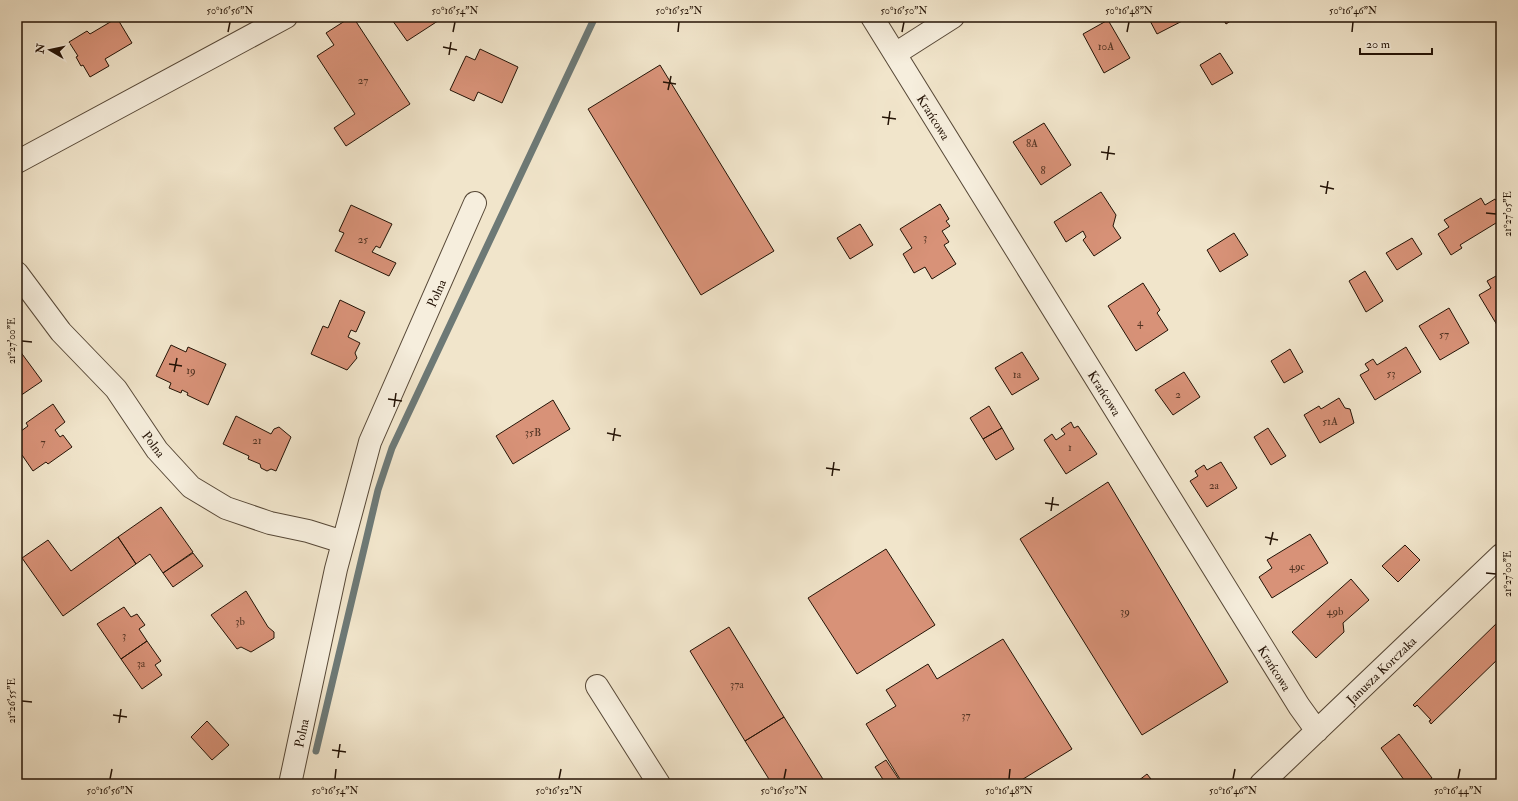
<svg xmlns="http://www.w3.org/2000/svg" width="1518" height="801" viewBox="0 0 1518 801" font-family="'IM FELL Double Pica',serif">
<rect width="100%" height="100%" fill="#f1e5cb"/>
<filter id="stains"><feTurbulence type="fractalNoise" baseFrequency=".005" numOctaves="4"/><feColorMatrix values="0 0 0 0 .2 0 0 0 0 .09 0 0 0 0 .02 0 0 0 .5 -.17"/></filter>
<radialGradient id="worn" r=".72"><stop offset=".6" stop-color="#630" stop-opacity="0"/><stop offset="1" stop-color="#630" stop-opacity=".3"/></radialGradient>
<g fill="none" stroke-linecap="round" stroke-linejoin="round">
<!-- stream -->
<path stroke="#6d7976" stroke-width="7" d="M 316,751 L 378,490 L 392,448 L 595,17"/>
</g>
<!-- building -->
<path fill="#d89278" stroke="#241306" d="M 351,17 L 353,17 L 410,104 L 346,146 L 334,128 L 355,114 L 317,56 L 334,45 L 326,33 Z
M 390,17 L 444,17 L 407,41 Z
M 1148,17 L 1190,17 L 1157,34 Z
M 1222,17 L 1237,17 L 1226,24 Z
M 117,18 L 132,43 L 105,59 L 109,66 L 90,77 L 83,65 L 81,66 L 76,57 L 78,56 L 69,42 L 87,31 L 90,34 Z
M 1108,20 L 1130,58 L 1104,73 L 1083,34 Z
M 480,49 L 518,67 L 502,103 L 478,92 L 474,101 L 450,90 L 466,56 L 475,60 Z
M 1220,53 L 1233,73 L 1212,85 L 1200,65 Z
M 660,65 L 774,251 L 701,295 L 588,109 Z
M 1044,123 L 1071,165 L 1041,185 L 1013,142 Z
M 1101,192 L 1116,215 L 1113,226 L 1121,238 L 1094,256 L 1083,240 L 1086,237 L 1083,231 L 1066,242 L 1054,222 Z
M 1481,198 L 1485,205 L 1495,199 L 1501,208 L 1501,224 L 1498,226 L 1496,223 L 1460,245 L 1462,248 L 1451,255 L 1438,234 L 1449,227 L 1444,220 Z
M 940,204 L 949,219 L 946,221 L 950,226 L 942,231 L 949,242 L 944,245 L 956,264 L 932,279 L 925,267 L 914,273 L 903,254 L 912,248 L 900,229 Z
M 351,205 L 392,224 L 380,248 L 376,246 L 372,252 L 396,263 L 389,276 L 335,251 L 344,233 L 339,231 Z
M 860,224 L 873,245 L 850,259 L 837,238 Z
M 1234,233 L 1248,255 L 1220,272 L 1207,250 Z
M 1412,238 L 1422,254 L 1397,270 L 1386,253 Z
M 1365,271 L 1383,301 L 1366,312 L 1349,281 Z
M 1496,276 L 1501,282 L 1501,323 L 1497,325 L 1479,295 L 1491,288 L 1487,281 Z
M 1143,283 L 1160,310 L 1157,313 L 1168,330 L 1136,351 L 1108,306 Z
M 340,300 L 365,312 L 356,332 L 351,330 L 348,337 L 360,343 L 355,353 L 357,358 L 347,370 L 311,354 L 323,326 L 328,328 Z
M 1449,308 L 1469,343 L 1440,360 L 1419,326 Z
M 171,345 L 186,352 L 188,347 L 226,364 L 208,405 L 187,395 L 188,393 L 182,390 L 181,393 L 169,388 L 171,383 L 156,376 Z
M 17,347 L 42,381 L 17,398 Z
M 1406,347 L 1421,372 L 1375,400 L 1360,375 L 1369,370 L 1365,364 L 1373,359 L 1377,365 Z
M 1290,349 L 1303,372 L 1284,383 L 1271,361 Z
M 1022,352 L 1039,379 L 1012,395 L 995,368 Z
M 1184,372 L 1200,397 L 1173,415 L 1155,390 Z
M 1339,398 L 1345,408 L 1350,409 L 1354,423 L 1320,443 L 1304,415 L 1319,406 L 1321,409 Z
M 553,400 L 570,429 L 513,464 L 496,436 Z
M 53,404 L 65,422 L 55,430 L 60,437 L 63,435 L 72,447 L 48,464 L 46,462 L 33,471 L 22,455 L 17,457 L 17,434 L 28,426 L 26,423 Z
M 989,406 L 1002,428 L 983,439 L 970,418 Z
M 236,416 L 271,434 L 274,429 L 279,427 L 291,437 L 276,471 L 271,469 L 267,471 L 261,468 L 260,464 L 248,459 L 249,456 L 223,444 Z
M 1071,422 L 1074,428 L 1078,426 L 1097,454 L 1066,474 L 1044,440 L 1052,434 L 1056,440 L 1065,434 L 1061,429 Z
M 1002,428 L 1014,449 L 996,460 L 983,439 Z
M 1268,428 L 1286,456 L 1271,465 L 1254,437 Z
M 1221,462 L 1237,488 L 1207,507 L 1190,481 L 1198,476 L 1195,471 L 1204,465 L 1207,470 Z
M 1108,482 L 1228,682 L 1142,735 L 1020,539 Z
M 161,507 L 193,552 L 163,573 L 150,554 L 136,564 L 118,537 Z
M 1310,534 L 1328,563 L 1272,598 L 1259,577 L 1272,568 L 1267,560 Z
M 118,537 L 136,564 L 63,616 L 22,558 L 48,540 L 71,571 Z
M 1405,545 L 1420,560 L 1398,582 L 1382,566 Z
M 886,549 L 935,625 L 857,674 L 808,598 Z
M 193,553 L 203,566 L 173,587 L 163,573 Z
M 1351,579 L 1369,600 L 1343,623 L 1344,632 L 1316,658 L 1292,632 Z
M 246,591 L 268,627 L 274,632 L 274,638 L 251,652 L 241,647 L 237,649 L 211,615 Z
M 124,607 L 131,617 L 137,614 L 145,625 L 139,629 L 147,641 L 121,659 L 97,624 Z
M 1501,619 L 1501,656 L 1431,724 L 1429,721 L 1431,720 L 1417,705 L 1415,707 L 1413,705 Z
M 729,627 L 784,717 L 745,741 L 690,651 Z
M 1003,639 L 1072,749 L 1015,784 L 903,784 L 866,724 L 896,706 L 886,690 L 928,664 L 937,679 Z
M 147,641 L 161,661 L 155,665 L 162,675 L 142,689 L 121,659 Z
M 784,717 L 826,784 L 772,784 L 745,741 Z
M 207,721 L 229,745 L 212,760 L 191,737 Z
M 1399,734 L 1432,778 L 1424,784 L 1407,784 L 1381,748 Z
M 886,760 L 902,784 L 886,784 L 875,767 Z
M 1147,774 L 1155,784 L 1134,784 Z"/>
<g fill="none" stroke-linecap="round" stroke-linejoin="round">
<!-- minor casing -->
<g stroke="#574837" stroke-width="24">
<path id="minor" d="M 872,17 L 1299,706 L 1317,731
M 895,54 L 953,17
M 17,162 L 286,17
M 17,273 L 61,332 L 116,389 L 157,450 L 191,487 L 226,508 L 270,523 L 308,531 L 343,542
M 597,686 L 659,784
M 290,784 L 336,569 L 370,442 L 475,203
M 1261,784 L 1501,555"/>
</g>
<!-- minor -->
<use href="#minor" stroke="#f6eedd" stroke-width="22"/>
</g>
<!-- ticks -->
<path fill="none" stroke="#241306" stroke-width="1.5" d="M 228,32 L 230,22M 453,32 L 455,22M 678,32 L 679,22M 902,32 L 904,22M 1127,32 L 1129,22M 1352,32 L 1353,22M 443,47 L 457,50M 449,55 L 451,42M 663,82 L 676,84M 668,90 L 671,76M 882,117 L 896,119M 888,125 L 890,111M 1101,152 L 1115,154M 1107,160 L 1109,146M 1320,186 L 1334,189M 1326,194 L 1328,181M 1486,213 L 1496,214M 22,341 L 32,342M 169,364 L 182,366M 174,372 L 177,358M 388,399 L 402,401M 394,407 L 396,393M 607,433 L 621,436M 613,441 L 615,428M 826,468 L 840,470M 832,476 L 834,462M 1045,503 L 1059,505M 1051,511 L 1053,497M 1265,537 L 1278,540M 1270,545 L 1273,532M 1486,573 L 1496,574M 22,701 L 32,702M 113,715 L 127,717M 119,723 L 121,709M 332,750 L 346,752M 338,758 L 340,744M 110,779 L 112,769M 335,779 L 336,769M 559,779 L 561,769M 784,779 L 786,769M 1009,779 L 1010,769M 1233,779 L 1235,769M 1458,779 L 1460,769"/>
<g text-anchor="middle" stroke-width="3" stroke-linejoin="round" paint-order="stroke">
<!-- number labels -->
<g font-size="11" fill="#513322">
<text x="1106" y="50">10A</text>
<text x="363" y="84">27</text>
<text x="1032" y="147">8A</text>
<text x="1043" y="174">8</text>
<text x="925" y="241">3</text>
<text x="363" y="243">25</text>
<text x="1140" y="326">4</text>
<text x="1444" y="338">57</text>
<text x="191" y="374">19</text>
<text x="1391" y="377">53</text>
<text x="1017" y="378">1a</text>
<text x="1178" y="398">2</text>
<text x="1330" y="425">51A</text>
<text x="533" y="436">35B</text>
<text x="257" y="444">21</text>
<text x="43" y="446">7</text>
<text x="1070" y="451">1</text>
<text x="1214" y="489">2a</text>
<text x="1297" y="570">49c</text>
<text x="1125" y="615">39</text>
<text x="1335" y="615">49b</text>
<text x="240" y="625">3b</text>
<text x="124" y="639">3</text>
<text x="141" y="667">3a</text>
<text x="737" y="688">37a</text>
<text x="966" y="719">37</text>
</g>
<!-- street labels -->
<g font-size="13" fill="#241306" stroke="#f6eedd">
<text transform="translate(934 117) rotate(58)" y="5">Krańcowa</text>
<text transform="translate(436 293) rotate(-66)" y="5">Polna</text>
<text transform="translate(1105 393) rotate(58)" y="5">Krańcowa</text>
<text transform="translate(154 444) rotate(53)" y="5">Polna</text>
<text transform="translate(1275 668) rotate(58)" y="5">Krańcowa</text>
<text transform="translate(1381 670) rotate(-44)" y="5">Janusza Korczaka</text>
<text transform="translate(301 733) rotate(-78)" y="5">Polna</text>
</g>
</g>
<!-- margin -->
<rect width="1518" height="801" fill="none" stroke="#f1e5cb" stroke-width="44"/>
<!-- north arrow -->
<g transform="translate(50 50) rotate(279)" stroke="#f6eedd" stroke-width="3" paint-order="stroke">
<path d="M0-3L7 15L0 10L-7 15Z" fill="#241306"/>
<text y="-6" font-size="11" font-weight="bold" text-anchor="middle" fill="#241306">N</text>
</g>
<!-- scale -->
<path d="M1360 48v6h72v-6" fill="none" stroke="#241306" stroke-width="2"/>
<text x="1366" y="48" font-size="12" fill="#241306" stroke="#f6eedd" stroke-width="3" paint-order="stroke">20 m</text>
<rect x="22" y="22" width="1474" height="757" fill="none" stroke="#241306" stroke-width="1.5"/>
<g font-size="10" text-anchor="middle" fill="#241306">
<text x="230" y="14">50°16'56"N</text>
<text x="455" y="14">50°16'54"N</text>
<text x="679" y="14">50°16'52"N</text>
<text x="904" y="14">50°16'50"N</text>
<text x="1129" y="14">50°16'48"N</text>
<text x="1353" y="14">50°16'46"N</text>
<text transform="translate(1507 214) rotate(-90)" y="4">21°27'05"E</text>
<text transform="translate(11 341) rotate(-90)" y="4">21°27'00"E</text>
<text transform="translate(1507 574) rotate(-90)" y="4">21°27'00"E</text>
<text transform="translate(11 701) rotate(-90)" y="4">21°26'55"E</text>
<text x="110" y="794">50°16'56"N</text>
<text x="335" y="794">50°16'54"N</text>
<text x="559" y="794">50°16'52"N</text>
<text x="784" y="794">50°16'50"N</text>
<text x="1009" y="794">50°16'48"N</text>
<text x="1233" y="794">50°16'46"N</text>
<text x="1458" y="794">50°16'44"N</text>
</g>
<rect width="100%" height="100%" filter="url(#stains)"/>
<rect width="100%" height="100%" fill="url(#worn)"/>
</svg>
